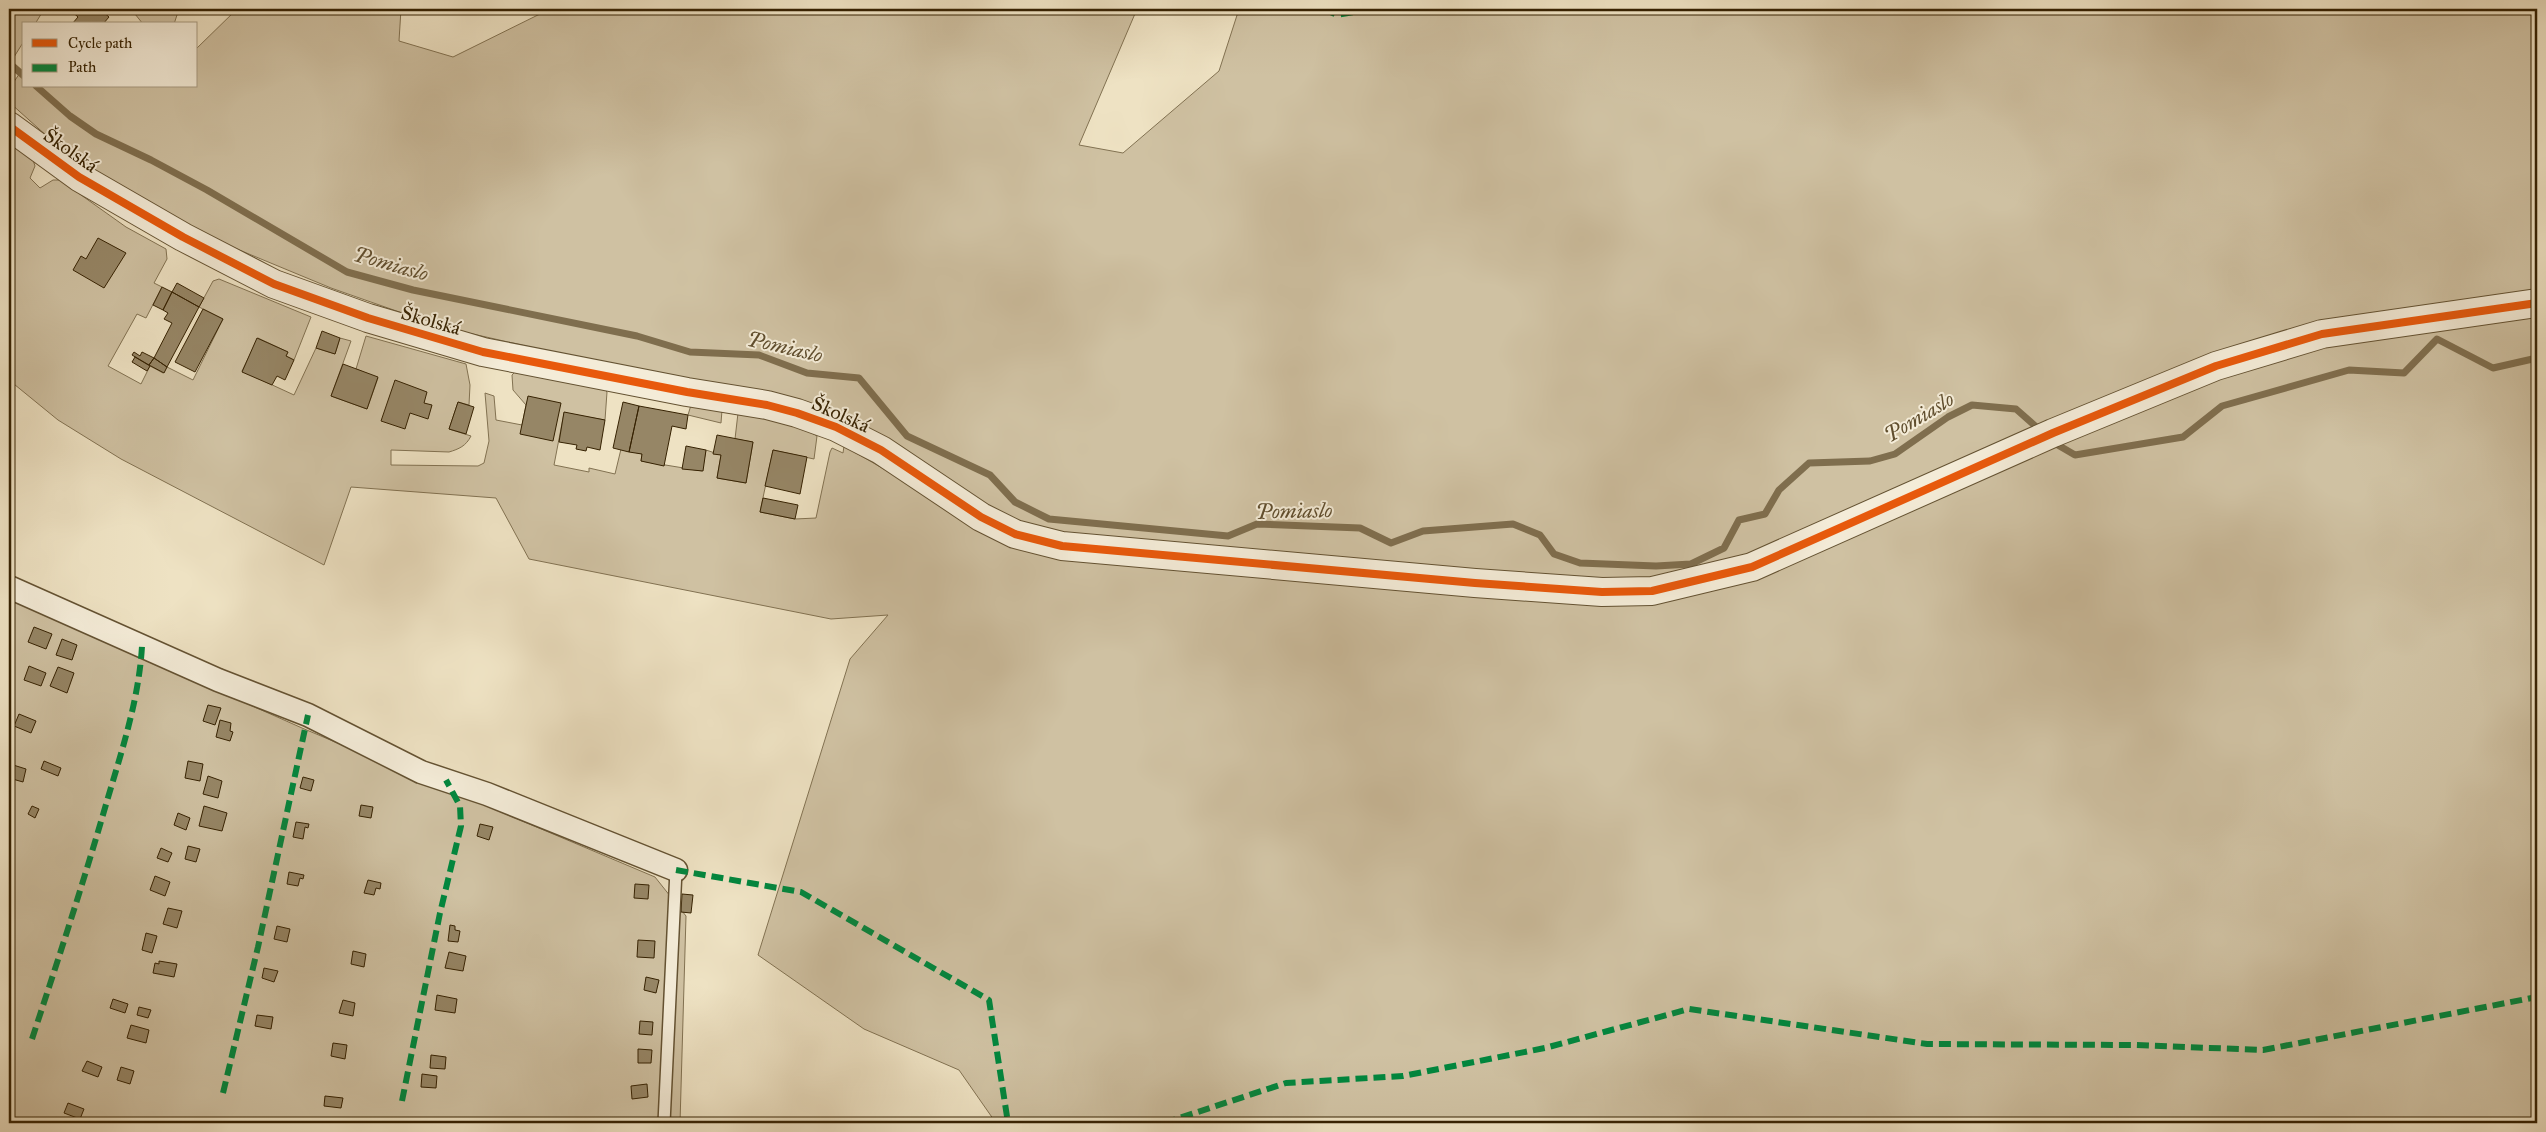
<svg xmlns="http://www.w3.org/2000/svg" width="2546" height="1132" viewBox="0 0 2546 1132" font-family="'IM FELL Great Primer',serif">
<rect width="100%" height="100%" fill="#eee2c3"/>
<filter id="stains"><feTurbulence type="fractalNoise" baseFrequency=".004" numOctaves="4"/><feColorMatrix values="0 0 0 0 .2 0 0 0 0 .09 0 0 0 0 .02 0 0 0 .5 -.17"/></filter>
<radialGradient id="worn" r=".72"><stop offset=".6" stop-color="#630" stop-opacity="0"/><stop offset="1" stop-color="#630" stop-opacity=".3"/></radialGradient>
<!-- green -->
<path fill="#cfc1a2" stroke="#827252" d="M 9,9 L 40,9 L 43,11 L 35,24 L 24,24 L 24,41 L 9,65 Z
M 131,9 L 179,9 L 174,24 L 143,24 Z
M 237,9 L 401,9 L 399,41 L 453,57 L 550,9 L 1137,9 L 1079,145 L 1123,153 L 1219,71 L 1239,9 L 2537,9 L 2537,1123 L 996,1123 L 959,1070 L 864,1029 L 758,955 L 850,659 L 888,615 L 831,619 L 529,559 L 496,498 L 351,487 L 324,565 L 121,459 L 58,420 L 9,380 L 9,139 L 33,160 L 35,166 L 30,178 L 40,188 L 53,180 L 60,180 L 126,227 L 166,249 L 167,259 L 154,283 L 162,287 L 146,318 L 137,314 L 108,366 L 141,384 L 150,366 L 163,373 L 167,367 L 193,380 L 223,319 L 199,307 L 213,281 L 219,279 L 311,317 L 294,360 L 286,356 L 288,352 L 258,338 L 242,371 L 294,395 L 316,348 L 335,354 L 340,338 L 351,341 L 331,396 L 367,409 L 378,378 L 356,369 L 366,336 L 466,364 L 470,385 L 469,405 L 458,402 L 449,429 L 471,436 C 466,446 459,449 449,452 L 391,450 L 391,465 L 478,466 L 484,463 L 489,441 L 485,393 L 494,396 L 496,420 L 522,425 L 526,405 L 513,390 L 512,375 L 515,372 L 603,388 L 607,392 L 605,420 L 564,413 L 554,465 L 589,472 L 589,468 L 615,474 L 621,449 L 642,454 L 641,461 L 702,471 L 706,450 L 721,455 L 717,478 L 746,483 L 753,442 L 735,439 L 738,413 C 765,418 794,421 817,436 L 814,459 L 773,450 L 760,512 L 795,519 L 816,518 L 830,452 L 832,448 L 843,453 L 844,446 L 915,487 L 891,446 L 627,369 L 442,327 L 331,288 L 220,242 L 162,212 L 68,155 L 9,102 L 9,89 L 24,67 L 24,86 L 196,86 L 196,49 Z
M 691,405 L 722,410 L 721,423 L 688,415 Z
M 9,598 L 302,728 L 655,877 L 686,916 L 680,1123 L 9,1123 Z"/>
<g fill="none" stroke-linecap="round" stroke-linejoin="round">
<!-- stream -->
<path stroke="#7f6e4e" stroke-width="7" d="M 9,63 L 24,76
M 36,86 L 70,116 L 96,134 L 151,160 L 207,190 L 347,272 L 413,290 L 637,336 L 690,352 L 759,355 L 807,373 L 859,378 L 907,436 L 990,475 L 1015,502 L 1049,519 L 1228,536 L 1257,524 L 1360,528 L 1391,543 L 1423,531 L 1513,524 L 1540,535 L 1554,554 L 1580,563 L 1656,566 L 1691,564 L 1724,548 L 1739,520 L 1765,514 L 1779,490 L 1809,463 L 1870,461 L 1895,454 L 1948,417 L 1972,405 L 2016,409 L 2042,432
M 2051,441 L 2075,455 L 2183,437 L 2222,406 L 2349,370 L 2404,373 L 2437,339 L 2493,368 L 2537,358"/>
</g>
<!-- building -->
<path fill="#968666" stroke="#362202" d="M 69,9 L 100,9 L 109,17 L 103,24 L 72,24 L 78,17 Z
M 98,238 L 126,253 L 104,288 L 73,270 L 81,256 L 86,259 Z
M 177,283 L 204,298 L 199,307 L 172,292 Z
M 162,287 L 172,292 L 163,310 L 153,305 Z
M 172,292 L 199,307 L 167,367 L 154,358 L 172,323 L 164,319 L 168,313 L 163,310 Z
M 203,309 L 223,319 L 195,372 L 175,362 Z
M 322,331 L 340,338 L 335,354 L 316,348 Z
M 257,338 L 288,352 L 286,356 L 294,360 L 285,380 L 277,376 L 272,385 L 242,372 Z
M 134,352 L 140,356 L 142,352 L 154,358 L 149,365 L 132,355 Z
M 135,357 L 150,366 L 147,371 L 132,362 Z
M 154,358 L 167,367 L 164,373 L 149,365 Z
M 343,364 L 378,377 L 367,409 L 331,396 Z
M 395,380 L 427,392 L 424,403 L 432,405 L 428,419 L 410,413 L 405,429 L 381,421 Z
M 528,396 L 561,403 L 553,441 L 520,434 Z
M 458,402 L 474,407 L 466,434 L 449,429 Z
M 623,402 L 639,406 L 629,452 L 613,448 Z
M 639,406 L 688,415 L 686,429 L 672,426 L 664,466 L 641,461 L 642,454 L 629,452 Z
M 564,412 L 605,420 L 600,450 L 587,447 L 586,451 L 576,449 L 577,445 L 559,442 Z
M 717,435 L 753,442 L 746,483 L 717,478 L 721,455 L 713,454 Z
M 686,446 L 706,450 L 703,471 L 682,469 Z
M 773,450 L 807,457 L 800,494 L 765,486 Z
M 763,498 L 798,505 L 795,519 L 760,512 Z
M 34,627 L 52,634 L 46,649 L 28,642 Z
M 62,639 L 77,645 L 72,660 L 56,655 Z
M 29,666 L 46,673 L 41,686 L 24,680 Z
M 58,667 L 74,673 L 67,693 L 50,686 Z
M 208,705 L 221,708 L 215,725 L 203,721 Z
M 19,714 L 36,721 L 31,733 L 14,726 Z
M 220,720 L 231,723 L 230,731 L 233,732 L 230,741 L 216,737 Z
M 9,760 L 11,761 L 10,764 L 26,769 L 23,782 L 9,778 Z
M 44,761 L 61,768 L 58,776 L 41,769 Z
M 188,761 L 203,764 L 200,781 L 185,778 Z
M 208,776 L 222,781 L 218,798 L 203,794 Z
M 303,777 L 314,780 L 311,791 L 300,788 Z
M 361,805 L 373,807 L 371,818 L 359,816 Z
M 32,806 L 39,809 L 35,818 L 28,814 Z
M 204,806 L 227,813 L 222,831 L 199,826 Z
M 178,813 L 190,818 L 186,830 L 174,825 Z
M 9,815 L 13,816 L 10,829 L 9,829 Z
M 296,822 L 309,824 L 308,828 L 305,827 L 303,839 L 293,837 Z
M 480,824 L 493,827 L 489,840 L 477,836 Z
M 188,846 L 200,849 L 196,862 L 185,859 Z
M 161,848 L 172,853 L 168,862 L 157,858 Z
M 289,872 L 304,875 L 303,879 L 300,878 L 298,886 L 287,884 Z
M 155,876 L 170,882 L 165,896 L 150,890 Z
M 368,880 L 381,883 L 380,889 L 376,888 L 374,895 L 364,893 Z
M 635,884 L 649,885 L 648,899 L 634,898 Z
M 682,894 L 693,895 L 691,913 L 681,912 Z
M 168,908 L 182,911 L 177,928 L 163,924 Z
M 450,925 L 455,926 L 455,930 L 460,931 L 458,942 L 448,941 Z
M 277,926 L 290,929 L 287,942 L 274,939 Z
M 146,933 L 157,936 L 152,953 L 142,950 Z
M 638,940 L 655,941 L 654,958 L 637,957 Z
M 353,951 L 366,954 L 364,967 L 351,964 Z
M 449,952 L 466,956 L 463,971 L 445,968 Z
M 159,961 L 177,964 L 174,977 L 153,973 L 155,963 L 159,964 Z
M 264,968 L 278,971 L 274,982 L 262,978 Z
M 646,977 L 659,980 L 656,993 L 644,990 Z
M 437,995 L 457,999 L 455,1013 L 435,1010 Z
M 113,999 L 128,1004 L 125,1013 L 110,1008 Z
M 343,1000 L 355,1003 L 353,1016 L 339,1013 Z
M 139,1007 L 151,1010 L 148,1018 L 137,1015 Z
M 257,1015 L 273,1017 L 271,1029 L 255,1026 Z
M 640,1021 L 653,1022 L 652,1035 L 639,1034 Z
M 131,1025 L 149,1030 L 146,1043 L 127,1038 Z
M 333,1043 L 347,1045 L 345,1059 L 331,1056 Z
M 638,1049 L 652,1050 L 651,1063 L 638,1063 Z
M 431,1055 L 446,1057 L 445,1069 L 430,1068 Z
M 87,1061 L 102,1067 L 98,1077 L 82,1071 Z
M 121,1067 L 134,1071 L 130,1084 L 117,1080 Z
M 422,1074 L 437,1076 L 436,1088 L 421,1087 Z
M 647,1084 L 648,1097 L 632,1099 L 631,1086 Z
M 325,1096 L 343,1098 L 341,1108 L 324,1106 Z
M 68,1103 L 84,1109 L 80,1119 L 64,1113 Z
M 494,1118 L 507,1120 L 507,1123 L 493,1123 Z"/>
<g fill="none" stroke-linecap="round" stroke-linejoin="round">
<!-- service casing -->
<g stroke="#645232" stroke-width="14">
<path id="service" d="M 664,1123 L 676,870"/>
</g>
<!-- minor casing -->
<g stroke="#645232" stroke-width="25">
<path id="minor" d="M 9,587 L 218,680 L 308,715 L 421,772 L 487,794 L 676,870"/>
</g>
<!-- tertiary casing -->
<g stroke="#645232" stroke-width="30">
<path id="tertiary" d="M 9,126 L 79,177 L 183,237 L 274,284 L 368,318 L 483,352 L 687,392 L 767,405 L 797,413 L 836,427 L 881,450 L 981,517 L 1015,534 L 1062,546 L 1475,583 L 1602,592 L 1652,591 L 1752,567 L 2053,433 L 2216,366 L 2322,334 L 2537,303"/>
</g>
<!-- service -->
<use href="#service" stroke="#f4ecd8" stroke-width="11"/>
<!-- minor -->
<use href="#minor" stroke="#f4ecd8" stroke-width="22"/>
<!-- tertiary -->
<use href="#tertiary" stroke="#f4ecd8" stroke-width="28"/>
<!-- quiet -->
<path stroke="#00873e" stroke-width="6" stroke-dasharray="12 6" stroke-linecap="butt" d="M 1324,9 L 1337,15 L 1371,9
M 1425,9 L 1436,9
M 676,870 L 801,892 L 989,1000 L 1008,1123
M 32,1039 C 58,960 84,881 107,801 C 122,750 139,699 142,646
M 223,1093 L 258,947 L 308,715
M 402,1101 L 440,913 L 461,826 L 460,806 L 446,780
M 1164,1123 L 1286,1083 L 1403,1076 L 1545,1048 L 1689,1009 L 1927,1044 L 2134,1045 L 2263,1050 L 2537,997"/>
<!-- cycleway casing -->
<g stroke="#f4ecd8" stroke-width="11">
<path id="cycleway" d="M 9,126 L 79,177 L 183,237 L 274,284 L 368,318 L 483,352 L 687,392 L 767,405 L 797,413 L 836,427 L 881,450 L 981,517 L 1015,534 L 1062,546 L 1475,583 L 1602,592 L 1652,591 L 1752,567 L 2053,433 L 2216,366 L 2322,334 L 2537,303"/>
</g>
<!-- cycleway -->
<use href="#cycleway" stroke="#e8590c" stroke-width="8"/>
</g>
<g text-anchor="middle" stroke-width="4" stroke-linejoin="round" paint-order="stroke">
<!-- street labels -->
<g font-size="20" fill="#362202" stroke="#f4ecd8">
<text transform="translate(71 150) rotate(35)" y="7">Školská</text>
<text transform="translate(431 320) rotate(16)" y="7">Školská</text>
<text transform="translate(841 414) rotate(24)" y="7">Školská</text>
</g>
<!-- water labels -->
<g font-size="21" font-style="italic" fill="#604e2e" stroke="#f4ecd8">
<text transform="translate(391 264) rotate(16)" y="7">Pomiaslo</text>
<text transform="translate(785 347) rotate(13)" y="7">Pomiaslo</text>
<text transform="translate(1919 417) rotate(-31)" y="7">Pomiaslo</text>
<text transform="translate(1294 511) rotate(-1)" y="7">Pomiaslo</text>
</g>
</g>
<!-- margin -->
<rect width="2546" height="1132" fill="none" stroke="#eee2c3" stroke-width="30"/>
<rect x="10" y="10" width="2526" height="1112" fill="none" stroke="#362202" stroke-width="2.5"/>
<rect x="15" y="15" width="2516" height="1102" fill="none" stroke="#362202"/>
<!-- legend -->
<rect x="22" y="22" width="175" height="65" fill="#f4ecd8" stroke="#a89b82"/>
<rect x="32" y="39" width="25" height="8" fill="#e8590c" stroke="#a89b82"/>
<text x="68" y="48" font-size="15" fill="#362202">Cycle path</text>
<rect x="32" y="64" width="25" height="8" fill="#00873e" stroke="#a89b82"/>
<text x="68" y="72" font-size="15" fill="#362202">Path</text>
<rect width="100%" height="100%" filter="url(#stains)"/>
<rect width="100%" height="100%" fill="url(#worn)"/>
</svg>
